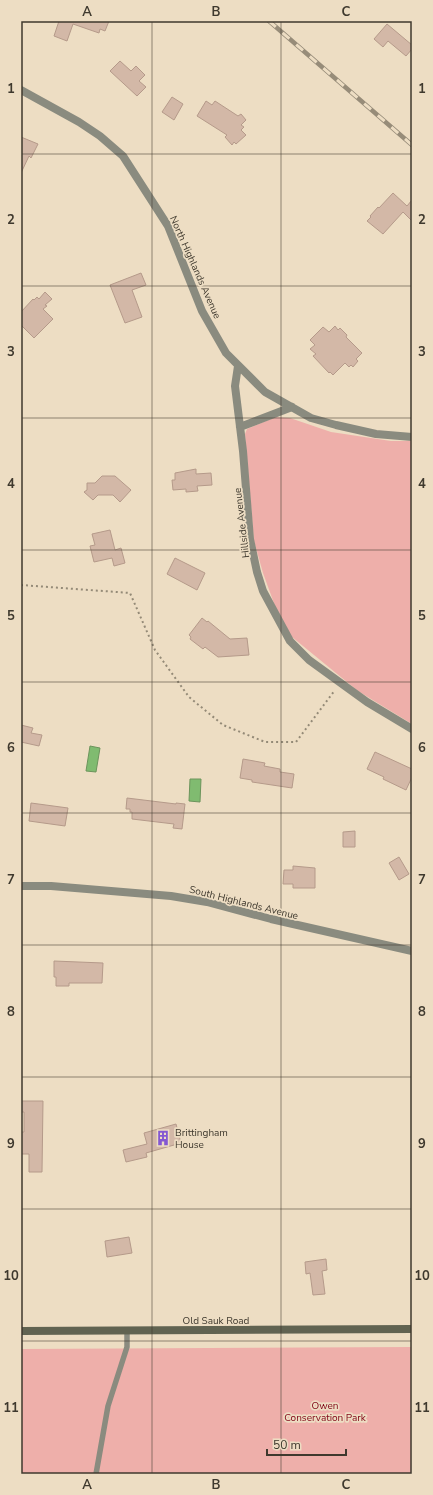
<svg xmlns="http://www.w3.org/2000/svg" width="433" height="1495" viewBox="0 0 433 1495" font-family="'Nunito Sans',sans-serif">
<rect width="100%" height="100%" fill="#edddc3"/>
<!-- green -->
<path fill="#eeafaa" d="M 276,417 L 290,418 L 331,432 L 391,441 L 412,441 L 412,724 L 358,691 L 292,637 L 275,606 L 263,573 L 254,541 L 245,434 L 247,429 Z
M 412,1347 L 412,1474 L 21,1474 L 21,1349 Z"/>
<!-- water -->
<path fill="#80bb70" stroke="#6c945c" d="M 90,746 L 100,748 L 96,772 L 86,771 Z
M 190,779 L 201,779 L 200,802 L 189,801 Z"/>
<!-- building -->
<path fill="#d3b8a7" stroke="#b59a8a" d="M 59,21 L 109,21 L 105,31 L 100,29 L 99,33 L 73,24 L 67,41 L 54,36 Z
M 387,24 L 412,45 L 412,49 L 406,56 L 388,41 L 383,47 L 374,39 Z
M 120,61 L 131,71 L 136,66 L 145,75 L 139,81 L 146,87 L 137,96 L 110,71 Z
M 172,97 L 183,104 L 174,120 L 162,112 Z
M 206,101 L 212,105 L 215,101 L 238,116 L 241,114 L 246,120 L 241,125 L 244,127 L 241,130 L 246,135 L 236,144 L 234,142 L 232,145 L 225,137 L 227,135 L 197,116 Z
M 21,137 L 38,144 L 31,158 L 29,156 L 21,173 Z
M 393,193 L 407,206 L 412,200 L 412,221 L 403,212 L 383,234 L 367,221 L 371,217 L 370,216 L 378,207 L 379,208 Z
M 141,273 L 146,285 L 132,290 L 142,317 L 125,323 L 110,285 Z
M 45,292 L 52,299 L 45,305 L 47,306 L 43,309 L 53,319 L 34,338 L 21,325 L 21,312 L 33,299 L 34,300 L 37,297 L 39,299 Z
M 335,326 L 338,330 L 340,328 L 347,335 L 346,337 L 362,353 L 356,359 L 358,361 L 353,367 L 351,365 L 349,367 L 345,363 L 333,375 L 330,372 L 329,373 L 313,356 L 316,354 L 310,349 L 315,345 L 310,340 L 323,327 L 329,332 Z
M 196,469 L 196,474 L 211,473 L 212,485 L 197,486 L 198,491 L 186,492 L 186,489 L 173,490 L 172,480 L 175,480 L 175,473 Z
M 102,476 L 115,476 L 131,490 L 120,502 L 113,495 L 98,495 L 93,500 L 84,492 L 87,490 L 87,483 L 95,483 Z
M 110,530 L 115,550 L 121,548 L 125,563 L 114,566 L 112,558 L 94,562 L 90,546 L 95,545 L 92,534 Z
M 175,558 L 205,573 L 197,590 L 167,574 Z
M 202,618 L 207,622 L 208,621 L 230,639 L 247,638 L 249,655 L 218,657 L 205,647 L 203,649 L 190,639 L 191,637 L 189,635 Z
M 21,725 L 33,728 L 31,733 L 42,735 L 39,746 L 21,742 Z
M 375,752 L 412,769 L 412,777 L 406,790 L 383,779 L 384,777 L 367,769 Z
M 243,759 L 265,763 L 264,766 L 280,769 L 280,772 L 294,774 L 292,788 L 252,782 L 252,780 L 240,778 Z
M 127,798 L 176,804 L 176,803 L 185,804 L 182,829 L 173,828 L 174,824 L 132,819 L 132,812 L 130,812 L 130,809 L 126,809 Z
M 31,803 L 68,808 L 65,826 L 29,821 Z
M 355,831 L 355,847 L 343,847 L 343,832 Z
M 399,857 L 409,874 L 399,880 L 389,863 Z
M 293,866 L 315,868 L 315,888 L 293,888 L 293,884 L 283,884 L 284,870 L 293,870 Z
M 54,961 L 103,963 L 102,983 L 69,983 L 69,986 L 56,986 L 56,977 L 54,977 Z
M 21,1101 L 43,1101 L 42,1172 L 29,1172 L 29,1154 L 21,1154 L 21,1132 L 24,1132 L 24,1112 L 21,1112 Z
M 176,1124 L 181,1143 L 146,1153 L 147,1157 L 126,1162 L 123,1150 L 147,1144 L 144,1133 Z
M 129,1237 L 132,1253 L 107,1257 L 105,1241 Z
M 326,1259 L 327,1270 L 322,1271 L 325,1294 L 313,1295 L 310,1273 L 306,1274 L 305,1262 Z"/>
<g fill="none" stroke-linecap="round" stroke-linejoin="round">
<!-- path -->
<path stroke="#948a77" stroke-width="2" stroke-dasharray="2 3" stroke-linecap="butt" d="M 21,585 L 130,593 L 155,650 L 189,697 L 223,725 L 265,742 L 296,742 L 335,690"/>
<!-- lane -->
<path stroke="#8a8b7f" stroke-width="5.5" d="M 96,1474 L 108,1406 L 127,1347 L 127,1330"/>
<!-- street -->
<path stroke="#8a8b7f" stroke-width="8" d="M 21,90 L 79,122 L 100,136 L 123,156 L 168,226 L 202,311 L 226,353 L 265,392 L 311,418 L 336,425 L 376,434 L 412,437
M 238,366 L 235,386 L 243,451 L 250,539 L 257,572 L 263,591 L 290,641 L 309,660 L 367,702 L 412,729
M 240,427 L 292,407
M 21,886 L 51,886 L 171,896 L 207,902 L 271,919 L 412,951"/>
<!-- secondary -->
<path stroke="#616351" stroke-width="8" d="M 21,1331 L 412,1329"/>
<!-- rail casing -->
<g stroke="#978c79" stroke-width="4.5">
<path id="rail" d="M 269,21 L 412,145"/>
</g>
<!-- rail -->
<use href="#rail" stroke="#edddc3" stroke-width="3" stroke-dasharray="9" stroke-linecap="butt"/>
</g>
<!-- grid -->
<path fill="none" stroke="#3f392e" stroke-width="1" stroke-opacity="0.55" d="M 152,21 L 152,1474M 281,21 L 281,1474M 21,154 L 412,154M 21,286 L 412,286M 21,418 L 412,418M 21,550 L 412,550M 21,682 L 412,682M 21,813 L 412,813M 21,945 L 412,945M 21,1077 L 412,1077M 21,1209 L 412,1209M 21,1341 L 412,1341"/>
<!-- icons -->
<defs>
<g id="building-bare" transform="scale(1.2)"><path d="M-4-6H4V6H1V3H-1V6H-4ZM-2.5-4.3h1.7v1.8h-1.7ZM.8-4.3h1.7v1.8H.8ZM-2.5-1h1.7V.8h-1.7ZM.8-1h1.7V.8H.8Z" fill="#8458d2" stroke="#edddc3" stroke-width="2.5" paint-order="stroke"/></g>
</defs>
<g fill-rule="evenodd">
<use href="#building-bare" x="163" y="1138"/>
</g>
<g text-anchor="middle" stroke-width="3.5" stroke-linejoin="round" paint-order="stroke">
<!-- street labels -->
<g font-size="10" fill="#3f392e" stroke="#edddc3">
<text transform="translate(196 267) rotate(66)" y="4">North Highlands Avenue</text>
<text transform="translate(241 523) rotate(-97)" y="4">Hillside Avenue</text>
<text transform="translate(244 902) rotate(14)" y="4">South Highlands Avenue</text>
<text x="216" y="1324">Old Sauk Road</text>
</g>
<!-- poi labels -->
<g font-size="10" fill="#3f392e" stroke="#edddc3" text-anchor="start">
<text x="175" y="1136">Brittingham<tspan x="175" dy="12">House</tspan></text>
</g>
<!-- park labels -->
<g font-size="10" fill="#800516" stroke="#edddc3">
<text x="325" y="1409">Owen<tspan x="325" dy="12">Conservation Park</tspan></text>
</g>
</g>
<!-- border -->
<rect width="433" height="1495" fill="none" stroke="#edddc3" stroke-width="44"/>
<!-- scale -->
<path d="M267 1449v6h79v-6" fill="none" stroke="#3f392e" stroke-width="2"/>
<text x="273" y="1449" font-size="12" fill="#3f392e" stroke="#edddc3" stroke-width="3" paint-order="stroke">50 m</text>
<rect x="22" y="22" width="389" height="1451" fill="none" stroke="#3f392e" stroke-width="1.5"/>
<g font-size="13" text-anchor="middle" font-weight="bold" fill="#3f392e">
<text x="87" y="16">A</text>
<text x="216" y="16">B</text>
<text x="346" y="16">C</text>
<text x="11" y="93">1</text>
<text x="422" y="93">1</text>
<text x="11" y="224">2</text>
<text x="422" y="224">2</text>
<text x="11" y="356">3</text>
<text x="422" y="356">3</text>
<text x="11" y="488">4</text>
<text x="422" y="488">4</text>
<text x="11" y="620">5</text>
<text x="422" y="620">5</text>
<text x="11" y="752">6</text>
<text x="422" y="752">6</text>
<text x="11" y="884">7</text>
<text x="422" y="884">7</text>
<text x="11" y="1016">8</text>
<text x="422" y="1016">8</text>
<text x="11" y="1148">9</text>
<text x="422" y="1148">9</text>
<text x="11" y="1280">10</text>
<text x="422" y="1280">10</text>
<text x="11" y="1412">11</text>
<text x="422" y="1412">11</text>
<text x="87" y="1489">A</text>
<text x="216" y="1489">B</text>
<text x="346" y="1489">C</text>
</g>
</svg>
